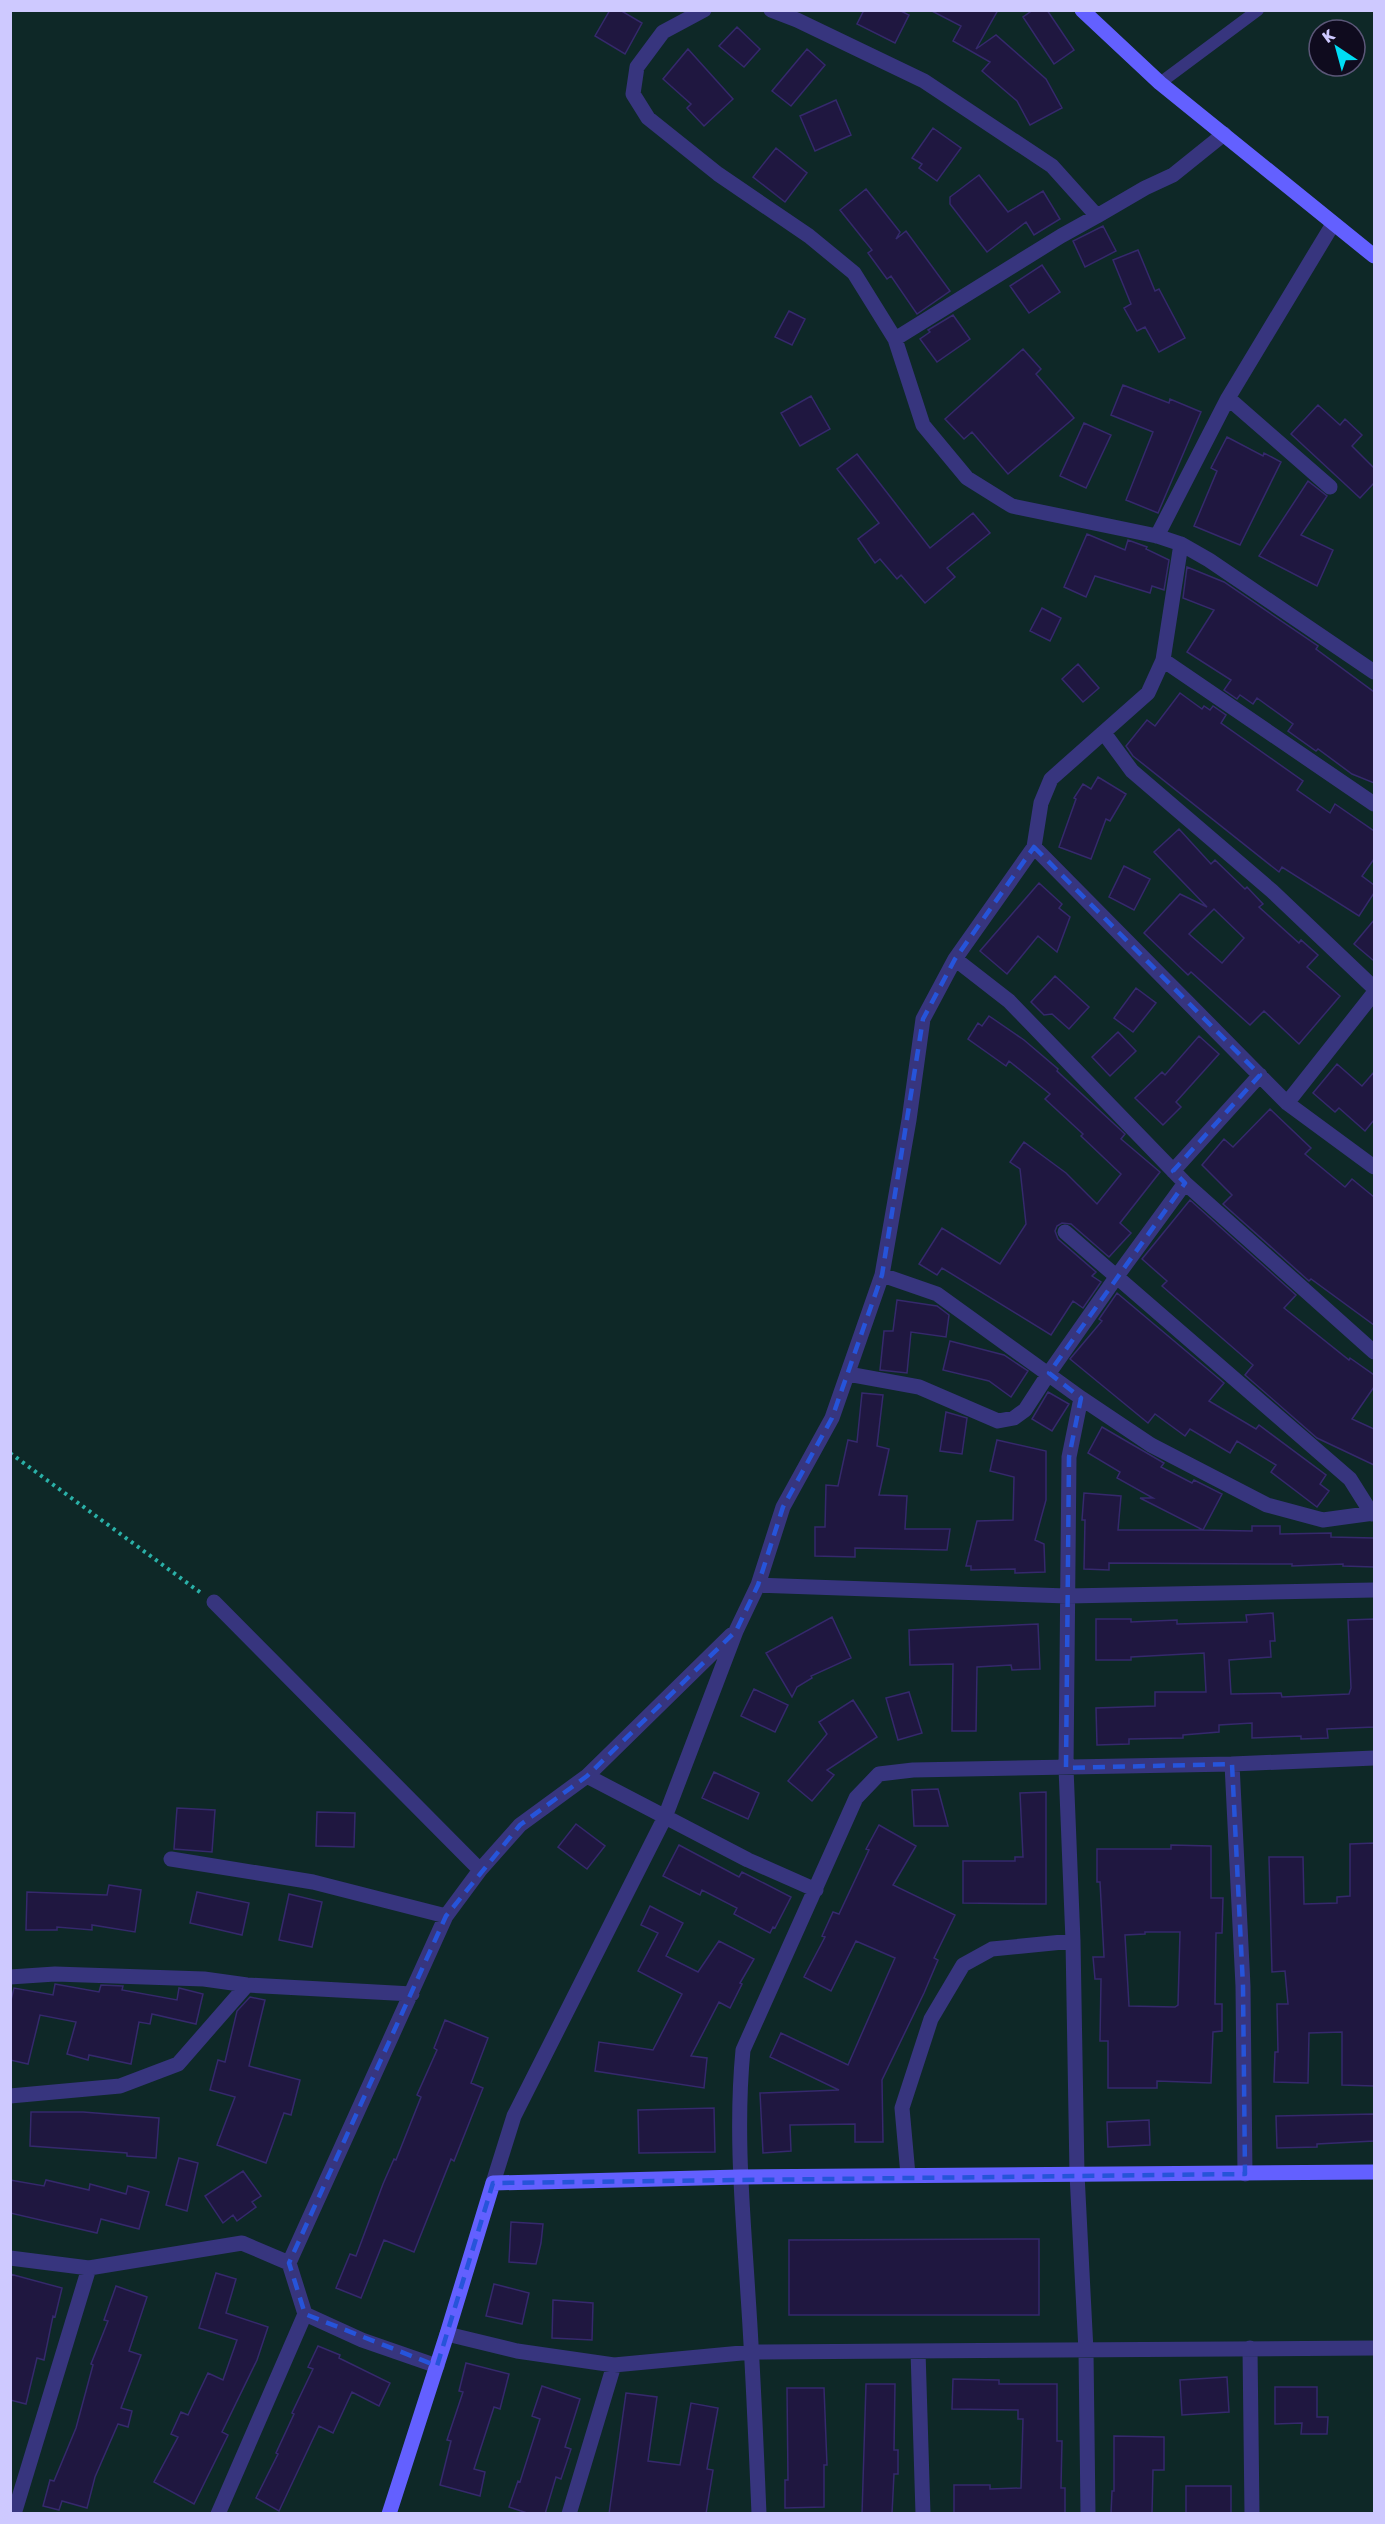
<svg xmlns="http://www.w3.org/2000/svg" width="1385" height="2524" viewBox="0 0 1385 2524" font-family="Rubik,sans-serif">
<rect width="100%" height="100%" fill="#0f0b1e"/>
<!-- green -->
<path fill="#0e2827" fill-rule="evenodd" d="M 11,11 L 1374,11 L 1374,2513 L 11,2514 ZM 1319,30 L 1355,30 L 1355,66 L 1319,66 Z"/>
<!-- building -->
<path fill="#1f1740" stroke="#35296c" stroke-width="1.5" fill-rule="evenodd" d="M 610,10 L 620,10 L 642,23 L 625,54 L 595,36 Z
M 864,10 L 899,10 L 909,15 L 895,43 L 857,24 Z
M 930,10 L 998,10 L 976,49 L 996,35 L 1046,79 L 1062,108 L 1030,125 L 1017,101 L 982,71 L 990,62 L 953,41 L 961,26 Z
M 1033,10 L 1047,10 L 1074,50 L 1054,64 L 1023,17 Z
M 737,27 L 760,49 L 744,67 L 719,46 Z
M 688,49 L 733,99 L 704,126 L 687,108 L 691,104 L 663,79 Z
M 807,49 L 825,65 L 791,106 L 772,91 Z
M 836,100 L 851,135 L 815,151 L 800,116 Z
M 933,128 L 961,148 L 937,181 L 919,168 L 922,164 L 912,158 Z
M 776,148 L 807,173 L 785,202 L 753,177 Z
M 979,175 L 1008,212 L 1043,191 L 1060,219 L 1034,235 L 1026,222 L 987,252 L 950,204 L 950,197 Z
M 866,189 L 900,232 L 896,239 L 906,231 L 950,291 L 917,314 L 891,276 L 887,279 L 868,253 L 872,250 L 840,210 Z
M 1103,226 L 1116,251 L 1085,267 L 1073,241 Z
M 1138,250 L 1155,291 L 1159,289 L 1185,338 L 1159,352 L 1145,327 L 1137,331 L 1124,308 L 1131,304 L 1113,260 Z
M 1042,265 L 1060,292 L 1029,313 L 1010,286 Z
M 789,311 L 805,319 L 792,345 L 775,337 Z
M 953,315 L 970,339 L 937,362 L 920,339 L 930,332 L 928,330 Z
M 1023,349 L 1041,369 L 1036,374 L 1074,418 L 1008,474 L 972,432 L 964,439 L 945,419 Z
M 1123,385 L 1169,403 L 1170,399 L 1201,412 L 1158,513 L 1126,500 L 1153,432 L 1111,415 Z
M 811,396 L 830,429 L 800,446 L 781,413 Z
M 1318,405 L 1340,425 L 1345,419 L 1362,435 L 1352,446 L 1374,468 L 1374,483 L 1360,498 L 1291,434 Z
M 1084,423 L 1111,435 L 1086,488 L 1060,476 Z
M 1227,437 L 1263,456 L 1264,453 L 1281,462 L 1240,545 L 1194,526 L 1217,471 L 1211,468 Z
M 857,454 L 930,548 L 973,513 L 990,533 L 947,568 L 955,577 L 925,603 L 901,575 L 897,579 L 880,559 L 875,563 L 858,539 L 879,523 L 837,469 Z
M 1308,481 L 1327,496 L 1301,535 L 1333,550 L 1317,586 L 1259,556 Z
M 1087,534 L 1125,550 L 1128,540 L 1147,547 L 1146,549 L 1169,560 L 1164,590 L 1152,586 L 1150,593 L 1095,576 L 1086,597 L 1064,587 Z
M 1187,567 L 1224,582 L 1318,646 L 1316,649 L 1374,692 L 1374,783 L 1352,774 L 1318,749 L 1316,751 L 1288,731 L 1293,724 L 1257,698 L 1253,704 L 1240,695 L 1237,699 L 1224,690 L 1231,680 L 1187,652 L 1214,610 L 1183,598 Z
M 1042,608 L 1061,618 L 1050,641 L 1030,631 Z
M 1078,664 L 1099,688 L 1083,702 L 1062,679 Z
M 1180,693 L 1202,709 L 1204,706 L 1210,710 L 1213,706 L 1226,715 L 1221,723 L 1303,781 L 1297,790 L 1330,813 L 1335,804 L 1374,831 L 1374,859 L 1362,876 L 1374,885 L 1374,893 L 1359,916 L 1282,867 L 1279,872 L 1133,756 L 1126,746 L 1147,720 L 1155,726 Z
M 1098,777 L 1126,794 L 1110,821 L 1106,819 L 1091,859 L 1059,847 L 1076,799 L 1074,798 L 1083,784 L 1091,789 Z
M 1179,829 L 1211,864 L 1215,860 L 1245,889 L 1247,887 L 1263,904 L 1259,907 L 1299,943 L 1301,940 L 1318,955 L 1307,967 L 1340,996 L 1299,1044 L 1264,1011 L 1250,1025 L 1191,972 L 1188,975 L 1144,933 L 1180,894 L 1207,907 L 1154,852 ZM 1214,909 L 1244,938 L 1222,963 L 1189,934 Z
M 1124,866 L 1150,879 L 1134,910 L 1109,897 Z
M 1039,883 L 1062,904 L 1059,908 L 1070,917 L 1057,952 L 1038,936 L 1007,974 L 980,951 Z
M 1374,920 L 1374,961 L 1354,944 Z
M 1055,976 L 1089,1007 L 1069,1029 L 1052,1014 L 1044,1015 L 1031,1002 Z
M 1136,988 L 1156,1003 L 1133,1032 L 1114,1018 Z
M 989,1016 L 1024,1040 L 1058,1069 L 1057,1071 L 1125,1134 L 1121,1139 L 1160,1172 L 1120,1223 L 1131,1233 L 1109,1257 L 1071,1224 L 1062,1223 L 1057,1226 L 1055,1231 L 1058,1239 L 1096,1272 L 1092,1276 L 1101,1282 L 1083,1308 L 1073,1301 L 1051,1335 L 942,1268 L 937,1275 L 919,1264 L 942,1228 L 1000,1264 L 1026,1224 L 1020,1169 L 1010,1162 L 1024,1142 L 1066,1173 L 1097,1204 L 1121,1174 L 1081,1136 L 1083,1134 L 1045,1099 L 1050,1094 L 1009,1061 L 1006,1066 L 968,1039 L 978,1023 L 982,1026 Z
M 1118,1032 L 1136,1051 L 1110,1076 L 1092,1057 Z
M 1199,1036 L 1219,1054 L 1176,1102 L 1181,1107 L 1163,1125 L 1135,1098 L 1162,1072 L 1165,1075 Z
M 1337,1064 L 1362,1086 L 1374,1072 L 1374,1120 L 1365,1131 L 1339,1108 L 1335,1112 L 1313,1093 Z
M 1270,1109 L 1311,1148 L 1305,1154 L 1345,1187 L 1352,1179 L 1374,1197 L 1374,1325 L 1311,1279 L 1309,1281 L 1223,1204 L 1232,1195 L 1202,1165 L 1224,1139 L 1233,1147 Z
M 1190,1200 L 1296,1295 L 1284,1308 L 1349,1360 L 1350,1358 L 1374,1375 L 1374,1387 L 1352,1419 L 1374,1429 L 1374,1465 L 1317,1438 L 1245,1375 L 1253,1365 L 1162,1286 L 1167,1281 L 1142,1259 Z
M 1117,1293 L 1224,1383 L 1209,1401 L 1256,1429 L 1259,1425 L 1326,1475 L 1320,1484 L 1329,1491 L 1317,1507 L 1271,1472 L 1276,1465 L 1237,1441 L 1230,1453 L 1190,1429 L 1185,1436 L 1155,1414 L 1148,1423 L 1070,1359 L 1102,1321 L 1099,1319 Z
M 897,1300 L 937,1306 L 949,1315 L 946,1337 L 911,1332 L 907,1373 L 880,1370 L 884,1331 L 893,1331 Z
M 950,1341 L 1004,1355 L 1028,1371 L 1011,1397 L 989,1381 L 943,1370 Z
M 1048,1392 L 1069,1404 L 1052,1431 L 1032,1419 Z
M 862,1393 L 883,1395 L 877,1446 L 889,1449 L 879,1495 L 907,1496 L 905,1529 L 950,1529 L 947,1550 L 855,1548 L 855,1557 L 815,1556 L 815,1527 L 825,1527 L 826,1485 L 838,1486 L 848,1440 L 857,1442 Z
M 946,1412 L 967,1418 L 962,1454 L 940,1451 Z
M 1102,1427 L 1164,1463 L 1161,1467 L 1192,1483 L 1194,1480 L 1222,1494 L 1203,1530 L 1252,1531 L 1252,1526 L 1280,1526 L 1280,1534 L 1331,1533 L 1331,1537 L 1374,1538 L 1374,1567 L 1343,1566 L 1343,1564 L 1292,1566 L 1292,1564 L 1109,1563 L 1109,1570 L 1084,1569 L 1085,1520 L 1082,1520 L 1084,1493 L 1121,1496 L 1118,1530 L 1203,1530 L 1140,1498 L 1153,1498 L 1117,1478 L 1120,1472 L 1088,1453 Z
M 997,1440 L 1046,1451 L 1046,1500 L 1035,1540 L 1044,1544 L 1045,1572 L 1015,1573 L 1015,1569 L 971,1570 L 971,1566 L 966,1566 L 977,1521 L 1013,1520 L 1014,1477 L 990,1471 Z
M 1273,1613 L 1275,1641 L 1270,1641 L 1271,1657 L 1229,1660 L 1231,1694 L 1281,1693 L 1282,1697 L 1349,1694 L 1351,1688 L 1348,1620 L 1374,1619 L 1374,1727 L 1327,1729 L 1328,1738 L 1301,1739 L 1301,1736 L 1252,1738 L 1252,1723 L 1219,1725 L 1219,1732 L 1183,1735 L 1183,1738 L 1129,1739 L 1129,1744 L 1097,1745 L 1096,1708 L 1155,1706 L 1155,1692 L 1206,1692 L 1204,1653 L 1131,1657 L 1131,1660 L 1096,1660 L 1096,1619 L 1131,1619 L 1131,1622 L 1177,1620 L 1177,1624 L 1247,1622 L 1246,1615 Z
M 832,1617 L 851,1658 L 811,1676 L 812,1678 L 797,1687 L 792,1697 L 766,1653 Z
M 1038,1624 L 1040,1669 L 1012,1670 L 1011,1665 L 977,1667 L 976,1731 L 952,1731 L 953,1664 L 910,1665 L 909,1630 Z
M 754,1689 L 788,1705 L 775,1732 L 741,1716 Z
M 909,1692 L 922,1733 L 898,1740 L 886,1698 Z
M 853,1700 L 877,1737 L 827,1770 L 834,1775 L 812,1801 L 788,1781 L 827,1734 L 819,1722 Z
M 714,1772 L 759,1793 L 748,1819 L 702,1798 Z
M 938,1789 L 948,1826 L 914,1826 L 912,1790 Z
M 1046,1792 L 1046,1904 L 963,1903 L 963,1861 L 1015,1861 L 1015,1857 L 1023,1857 L 1020,1793 Z
M 177,1808 L 215,1810 L 212,1852 L 174,1849 Z
M 317,1812 L 355,1813 L 354,1847 L 316,1846 Z
M 576,1824 L 605,1846 L 587,1869 L 558,1847 Z
M 879,1825 L 916,1846 L 893,1885 L 955,1915 L 934,1958 L 938,1960 L 924,1993 L 882,2080 L 883,2142 L 855,2142 L 855,2124 L 790,2125 L 791,2151 L 763,2153 L 760,2093 L 839,2090 L 770,2057 L 781,2033 L 848,2065 L 895,1958 L 856,1941 L 831,1991 L 804,1977 L 825,1937 L 822,1936 L 833,1912 L 839,1914 L 869,1850 L 866,1849 Z
M 1374,1843 L 1374,2086 L 1342,2085 L 1342,2032 L 1309,2033 L 1308,2083 L 1274,2082 L 1275,2052 L 1278,2052 L 1277,2004 L 1288,2004 L 1285,1971 L 1272,1972 L 1269,1857 L 1303,1857 L 1304,1904 L 1337,1903 L 1337,1897 L 1350,1896 L 1350,1844 Z
M 679,1845 L 739,1877 L 742,1872 L 791,1897 L 775,1928 L 773,1927 L 770,1933 L 734,1914 L 737,1908 L 702,1890 L 700,1895 L 663,1876 Z
M 1171,1845 L 1211,1846 L 1211,1898 L 1223,1898 L 1222,1933 L 1216,1933 L 1215,2004 L 1222,2004 L 1222,2031 L 1213,2032 L 1211,2083 L 1157,2081 L 1157,2088 L 1108,2088 L 1108,2041 L 1100,2041 L 1101,1979 L 1095,1979 L 1093,1957 L 1104,1957 L 1100,1882 L 1097,1882 L 1097,1849 L 1171,1849 ZM 1145,1932 L 1180,1932 L 1178,2005 L 1175,2007 L 1129,2006 L 1125,1935 L 1145,1934 Z
M 109,1885 L 141,1890 L 135,1932 L 92,1925 L 92,1930 L 57,1927 L 57,1930 L 26,1930 L 27,1892 L 107,1895 Z
M 197,1892 L 249,1903 L 242,1935 L 190,1923 Z
M 289,1894 L 322,1902 L 312,1947 L 279,1940 Z
M 650,1906 L 683,1923 L 666,1956 L 698,1972 L 719,1941 L 754,1959 L 740,1983 L 742,1984 L 730,2008 L 719,2002 L 691,2056 L 707,2058 L 704,2088 L 595,2071 L 599,2042 L 653,2050 L 682,1994 L 638,1971 L 658,1933 L 641,1925 Z
M 55,1984 L 99,1992 L 101,1985 L 123,1986 L 122,1990 L 177,2000 L 179,1988 L 203,1994 L 196,2024 L 152,2014 L 150,2024 L 139,2022 L 131,2064 L 89,2055 L 88,2060 L 67,2054 L 76,2022 L 40,2015 L 28,2064 L 10,2060 L 10,2004 L 14,1988 L 53,1995 Z
M 250,1997 L 265,2000 L 249,2066 L 300,2080 L 291,2115 L 284,2113 L 266,2163 L 217,2145 L 235,2097 L 210,2090 L 218,2060 L 225,2062 L 237,2011 Z
M 445,2020 L 488,2038 L 471,2083 L 483,2088 L 454,2161 L 451,2159 L 414,2252 L 384,2240 L 361,2298 L 336,2288 L 350,2254 L 356,2256 L 383,2184 L 394,2159 L 396,2160 L 421,2097 L 417,2095 L 437,2050 L 434,2048 Z
M 714,2108 L 715,2152 L 639,2153 L 638,2110 Z
M 31,2112 L 83,2112 L 159,2118 L 156,2158 L 127,2156 L 127,2153 L 30,2146 Z
M 1374,2114 L 1374,2141 L 1317,2144 L 1317,2147 L 1277,2148 L 1276,2116 Z
M 1149,2120 L 1150,2145 L 1108,2147 L 1107,2122 Z
M 179,2158 L 198,2163 L 187,2211 L 166,2205 Z
M 243,2171 L 261,2196 L 252,2202 L 256,2207 L 237,2221 L 233,2215 L 223,2223 L 205,2196 Z
M 10,2180 L 44,2186 L 46,2180 L 89,2190 L 90,2184 L 126,2194 L 128,2186 L 149,2192 L 139,2229 L 101,2219 L 97,2233 L 10,2213 Z
M 511,2222 L 543,2224 L 541,2243 L 536,2264 L 509,2262 Z
M 1039,2239 L 1039,2315 L 789,2315 L 789,2240 Z
M 216,2273 L 236,2279 L 226,2313 L 268,2327 L 257,2360 L 222,2432 L 228,2435 L 194,2504 L 154,2482 L 178,2437 L 171,2434 L 181,2412 L 188,2415 L 208,2373 L 223,2380 L 237,2340 L 199,2328 Z
M 10,2274 L 62,2288 L 55,2317 L 53,2316 L 44,2360 L 37,2358 L 26,2404 L 10,2400 Z
M 494,2284 L 529,2293 L 522,2324 L 486,2316 Z
M 116,2286 L 147,2297 L 129,2351 L 141,2355 L 121,2408 L 132,2411 L 128,2427 L 118,2424 L 95,2477 L 87,2508 L 62,2501 L 59,2510 L 43,2506 L 50,2480 L 54,2481 L 76,2428 L 93,2365 L 91,2364 L 108,2321 L 104,2320 Z
M 553,2300 L 593,2303 L 592,2340 L 552,2338 Z
M 318,2346 L 340,2355 L 339,2358 L 390,2383 L 379,2406 L 352,2392 L 333,2433 L 319,2426 L 279,2511 L 256,2498 L 278,2454 L 276,2453 L 294,2414 L 292,2413 L 313,2369 L 308,2367 Z
M 466,2363 L 509,2374 L 500,2409 L 494,2407 L 474,2469 L 485,2472 L 480,2496 L 440,2485 L 451,2441 L 447,2440 L 463,2392 L 459,2391 Z
M 1227,2377 L 1229,2412 L 1182,2415 L 1180,2380 Z
M 953,2379 L 999,2380 L 999,2384 L 1057,2384 L 1057,2441 L 1062,2441 L 1061,2488 L 1065,2488 L 1065,2514 L 954,2513 L 954,2485 L 990,2485 L 990,2489 L 1021,2488 L 1023,2419 L 1018,2419 L 1018,2410 L 952,2409 Z
M 866,2384 L 895,2384 L 894,2450 L 898,2450 L 898,2474 L 894,2474 L 892,2514 L 862,2514 Z
M 542,2386 L 580,2399 L 565,2447 L 571,2449 L 561,2479 L 556,2477 L 545,2514 L 530,2514 L 509,2507 L 518,2481 L 520,2482 L 540,2419 L 532,2416 Z
M 1275,2387 L 1317,2387 L 1317,2417 L 1328,2417 L 1327,2434 L 1301,2434 L 1302,2423 L 1275,2424 Z
M 787,2388 L 824,2388 L 827,2465 L 824,2465 L 824,2507 L 785,2508 L 785,2480 L 788,2480 Z
M 626,2393 L 657,2397 L 648,2461 L 680,2465 L 691,2403 L 718,2408 L 707,2469 L 713,2470 L 706,2514 L 609,2514 Z
M 1114,2436 L 1164,2437 L 1164,2470 L 1153,2470 L 1152,2514 L 1111,2514 L 1112,2491 L 1114,2491 Z
M 1186,2486 L 1231,2486 L 1231,2514 L 1186,2514 Z"/>
<g fill="none" stroke-linecap="round" stroke-linejoin="round">
<!-- path -->
<path stroke="#2ab1a8" stroke-width="4" stroke-dasharray="3 4.5" stroke-linecap="butt" d="M 10,1453 L 201,1593"/>
<!-- lane -->
<path stroke="#37357e" stroke-width="12" d="M 1160,83 L 1258,10"/>
<!-- street -->
<path stroke="#37357e" stroke-width="15" d="M 704,10 L 663,32 L 637,67 L 633,94 L 648,118 L 718,174 L 809,236 L 854,273 L 895,339 L 923,425 L 967,478 L 1012,506 L 1157,536 L 1181,544 L 1209,560 L 1374,672
M 771,10 L 797,20 L 924,81 L 1052,166 L 1097,216 L 1145,188 L 1173,175 L 1224,134
M 895,339 L 1061,236 L 1097,216
M 1228,398 L 1330,487
M 1157,536 L 1228,398 L 1333,224
M 1163,660 L 1374,804
M 1104,733 L 1132,771 L 1272,891 L 1374,988
M 1034,847 L 1287,1103 L 1374,1167
M 955,959 L 1009,1001 L 1185,1183 L 1374,1352
M 1287,1103 L 1374,993
M 1173,1171 L 1260,1075
M 1065,1232 L 1350,1479 L 1372,1514
M 882,1275 L 937,1294 L 1081,1398 L 1151,1445 L 1267,1505 L 1323,1520 L 1374,1513
M 848,1374 L 919,1387 L 998,1421 L 1014,1418 L 1025,1410 L 1049,1373 L 1117,1276 L 1185,1183
M 1081,1398 L 1069,1457 L 1066,1768 L 1073,1941 L 1077,2174 L 1086,2351 L 1088,2514
M 758,1585 L 1067,1596 L 1374,1590
M 214,1602 L 480,1870
M 1232,1764 L 1243,1986 L 1245,2174
M 587,1776 L 748,1860 L 816,1890
M 171,1859 L 313,1882 L 446,1916
M 10,1977 L 55,1974 L 204,1979 L 247,1985 L 412,1994
M 10,2096 L 120,2086 L 178,2064 L 247,1985
M 908,2175 L 902,2108 L 931,2019 L 963,1965 L 992,1949 L 1073,1941
M 493,2183 L 514,2116 L 665,1817 L 736,1631 L 758,1585 L 783,1507 L 832,1418 L 882,1275 L 909,1120 L 923,1019 L 955,959 L 1034,847 L 1041,803 L 1051,779 L 1148,693 L 1163,660 L 1181,544
M 10,2258 L 89,2268 L 242,2243 L 289,2263
M 447,2334 L 517,2351 L 614,2365 L 752,2352 L 1374,2348
M 1250,2348 L 1252,2514
M 918,2351 L 923,2514
M 437,2366 L 362,2340 L 305,2314 L 289,2263 L 446,1916 L 480,1870 L 520,1825 L 587,1776 L 731,1635
M 14,2514 L 89,2268
M 218,2514 L 305,2314
M 569,2514 L 614,2365
M 759,2514 C 756,2441 753,2368 748,2295 C 743,2214 735,2132 743,2050 L 856,1798 L 879,1774 L 913,1770 L 1232,1764 L 1374,1758"/>
<!-- secondary -->
<path stroke="#6360ff" stroke-width="15" d="M 1082,10 L 1160,83 L 1374,256
M 389,2514 L 447,2334 L 493,2183 L 740,2177 L 1374,2172"/>
</g>
<!-- marked area -->
<path fill="none" stroke="#2654da" stroke-width="4.5" stroke-dasharray="12 8" stroke-linejoin="round" d="M 1034,847 L 1260,1075 L 1173,1171 L 1185,1183 L 1049,1373 L 1081,1398 L 1069,1457 L 1066,1768 L 1232,1764 L 1243,1986 L 1245,2174 L 493,2183 L 437,2366 L 305,2314 L 289,2263 L 446,1916 L 520,1825 L 587,1776 L 736,1631 L 758,1585 L 783,1507 L 832,1418 L 882,1275 L 923,1019 L 955,959 Z"/>
<!-- border -->
<rect width="1385" height="2524" fill="none" stroke="#cec9ff" stroke-width="24"/>
<!-- north arrow -->
<g transform="translate(1337 48) rotate(324)"><circle r="28" fill="#0f0b1e" stroke="#5b5778" stroke-width="1.5"/>
<path d="M0-4.5L10 22L0 15L-10 22Z" fill="#00ddf4"/>
<text y="-9" font-size="16" font-weight="bold" text-anchor="middle" fill="#cec9ff">K</text>
</g>
</svg>
